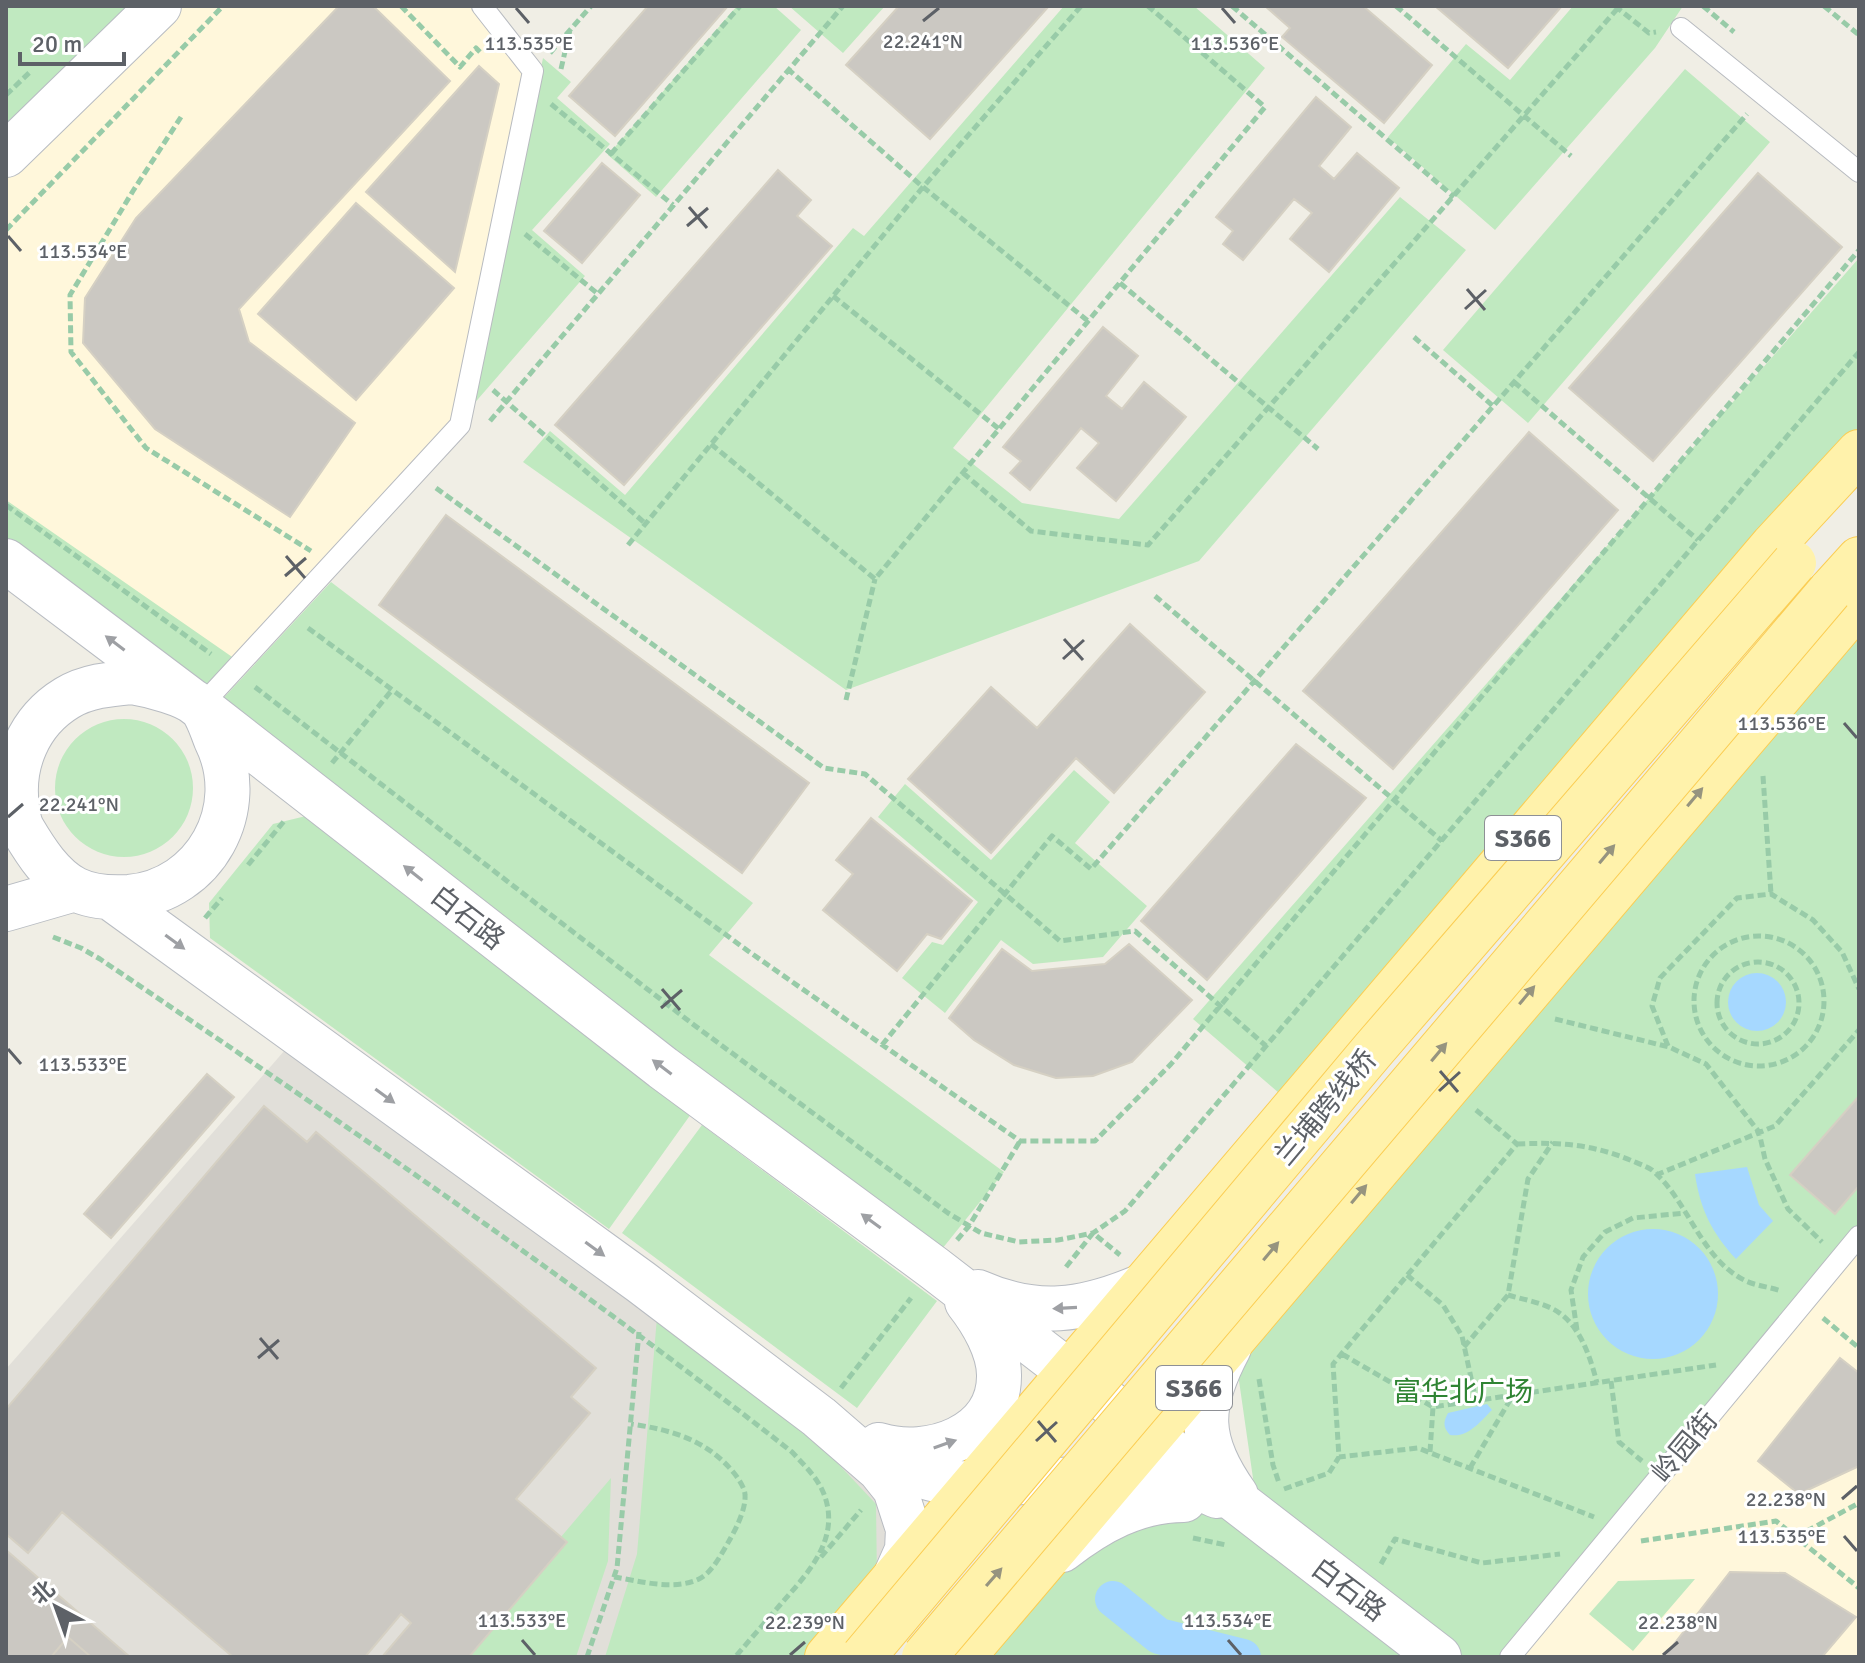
<svg xmlns="http://www.w3.org/2000/svg" width="1865" height="1663" viewBox="0 0 1865 1663" font-family="Signika,'Noto Sans SC',sans-serif">
<rect width="100%" height="100%" fill="#f0eee5"/>
<!-- commercial -->
<path fill="#fff7db" d="M 156,6 L 482,6 L 533,72 L 460,425 L 200,706 L 6,561 L 6,154 Z
M 1859,1238 L 1859,1657 L 1512,1657 Z"/>
<!-- industrial -->
<path fill="#e1dfd9" d="M 299,1034 L 819,1418 L 907,1529 L 826,1657 L 6,1657 L 6,1369 Z"/>
<!-- green -->
<path fill="#c0e9c0" d="M 6,6 L 161,6 L 6,163 Z
M 737,6 L 774,6 L 801,30 L 656,197 L 608,155 Z
M 789,6 L 885,6 L 843,53 Z
M 1064,6 L 1194,6 L 1265,68 L 953,448 L 1022,503 L 1119,519 L 1400,197 L 1466,250 L 1199,561 L 846,690 L 523,462 L 550,431 L 625,495 L 853,228 L 864,236 Z
M 1573,6 L 1683,6 L 1655,48 L 1495,230 L 1388,137 L 1466,44 L 1510,80 Z
M 543,58 L 571,82 L 557,98 L 610,144 L 532,230 L 585,276 L 472,406 Z
M 1685,69 L 1770,142 L 1528,423 L 1443,350 Z
M 1859,258 L 1859,438 L 1287,1100 L 1193,1019 Z
M 6,500 L 238,661 L 200,701 L 6,555 Z
M 331,582 L 753,903 L 709,955 L 1004,1172 L 934,1259 L 217,705 Z
M 1859,605 L 1859,1235 L 1509,1657 L 965,1657 L 1099,1499 L 1259,1520 L 1234,1346 Z
M55 788a69 69 0 1 1 138 0a69 69 0 1 1-138 0Z
M 1074,770 L 1110,802 L 1075,843 L 1147,906 L 1103,957 L 1033,964 L 1001,940 L 945,1013 L 902,978 L 932,942 L 943,945 L 978,902 L 878,817 L 905,784 L 991,860 Z
M 306,816 L 691,1114 L 609,1229 L 210,938 L 209,903 L 273,824 Z
M 702,1125 L 937,1301 L 857,1408 L 622,1233 Z
M 657,1317 L 812,1436 L 876,1504 L 877,1581 L 812,1657 L 605,1657 L 637,1554 Z
M 611,1478 L 608,1561 L 576,1657 L 459,1657 Z
M 1695,1579 L 1633,1651 L 1589,1614 L 1618,1581 Z"/>
<!-- water -->
<path fill="#a6d8ff" d="M1728 1002a29 29 0 1 1 58 0a29 29 0 1 1-58 0Z
M 1747,1167 L 1759,1205 L 1773,1221 L 1736,1259 C 1712,1233 1700,1209 1695,1174 Z
M1588 1294a65 65 0 1 1 130 0a65 65 0 1 1-130 0Z
M 1487,1404 L 1492,1410 C 1480,1422 1468,1438 1450,1435 C 1443,1428 1443,1422 1448,1413 Z"/>
<g fill="none" stroke-linecap="round" stroke-linejoin="round">
<!-- canal -->
<path stroke="#a6d8ff" stroke-width="36" d="M 1113,1599 L 1159,1636 L 1243,1657"/>
</g>
<!-- building -->
<path fill="#cbc8c2" stroke="#d5d0c3" stroke-width="2" d="M 339,6 L 373,6 L 450,81 L 239,309 L 249,342 L 355,423 L 290,517 L 155,429 L 83,343 L 85,298 L 136,218 Z
M 648,6 L 728,6 L 615,136 L 569,96 Z
M 899,6 L 1049,6 L 930,139 L 846,65 Z
M 1265,6 L 1363,6 L 1432,65 L 1384,123 L 1282,37 L 1290,28 Z
M 1435,6 L 1562,6 L 1508,68 Z
M 479,66 L 499,84 L 455,272 L 366,192 Z
M 1316,97 L 1351,127 L 1319,166 L 1334,179 L 1357,153 L 1399,188 L 1329,272 L 1290,239 L 1312,213 L 1294,199 L 1243,260 L 1223,244 L 1233,231 L 1216,217 Z
M 602,163 L 640,195 L 582,263 L 544,231 Z
M 778,170 L 811,200 L 797,216 L 832,246 L 624,485 L 555,425 Z
M 1758,173 L 1842,247 L 1653,461 L 1569,388 Z
M 356,203 L 454,288 L 356,400 L 258,314 Z
M 1103,327 L 1138,356 L 1106,396 L 1122,409 L 1144,382 L 1186,417 L 1116,501 L 1077,468 L 1099,443 L 1081,428 L 1030,490 L 1010,473 L 1021,461 L 1003,447 Z
M 1529,432 L 1618,510 L 1393,769 L 1303,691 Z
M 446,515 L 809,783 L 742,873 L 379,605 Z
M 1130,624 L 1205,692 L 1114,793 L 1076,758 L 991,853 L 908,779 L 991,687 L 1037,728 Z
M 1296,744 L 1366,798 L 1207,980 L 1141,921 Z
M 871,818 L 972,901 L 941,939 L 927,934 L 897,971 L 823,910 L 853,874 L 836,860 Z
M 1129,944 L 1192,1000 L 1132,1062 L 1093,1076 L 1056,1078 L 1014,1065 L 974,1040 L 949,1018 L 1002,949 L 1032,971 L 1105,964 Z
M 207,1074 L 234,1097 L 111,1238 L 84,1214 Z
M 1859,1096 L 1859,1186 L 1835,1214 L 1790,1175 Z
M 264,1106 L 307,1142 L 316,1132 L 596,1368 L 571,1397 L 590,1413 L 516,1499 L 567,1542 L 469,1657 L 382,1657 L 411,1623 L 401,1614 L 365,1657 L 233,1657 L 62,1512 L 28,1553 L 6,1534 L 6,1409 Z
M 1840,1358 L 1859,1373 L 1859,1466 L 1799,1494 L 1758,1461 Z
M 6,1550 L 130,1657 L 6,1657 Z
M 1730,1572 L 1785,1573 L 1856,1617 L 1822,1657 L 1664,1657 Z
M 68,1637 L 91,1657 L 51,1657 Z"/>
<g fill="none" stroke-linecap="round" stroke-linejoin="round">
<!-- service casing -->
<g stroke="#b8bbc0" stroke-width="22">
<path id="service" d="M 1681,28 L 1859,172
M 200,707 L 460,425 L 533,71 L 482,6
M 1510,1657 L 1859,1236"/>
</g>
<!-- secondary casing -->
<g stroke="#b8bcc2" stroke-width="46">
<path id="secondary" d="M 6,155 L 159,6
M 6,561 L 200,707 L 663,1068 L 934,1268 L 1439,1657
M 132,682 C 150,685 187,694 200,707 C 207,714 212,730 216,740 C 250,809 205,890 129,897 C 112,898 91,897 75,889 C 52,877 36,852 23,830 C 19,823 18,815 17,807 C 11,764 29,721 67,698 C 87,686 110,684 132,682 Z
M 111,898 L 641,1282 L 819,1417 L 879,1469 L 895,1489 L 908,1529 L 907,1550 L 895,1577
M 6,909 L 75,889
M 978,1292 C 1036,1318 1083,1311 1140,1287
M 1229,1348 C 1198,1406 1197,1440 1236,1495
M 879,1445 C 928,1460 1000,1437 999,1375 C 999,1350 982,1321 967,1302
M 867,1450 C 890,1463 914,1476 941,1481 C 961,1485 982,1483 1003,1483 C 1065,1481 1161,1468 1217,1496
M 1062,1550 C 1098,1522 1137,1500 1184,1500"/>
</g>
<!-- primary casing -->
<g stroke="#fbcd53" stroke-width="46">
<path id="primary" d="M 1830,591 L 1859,559
M 827,1657 L 1773,545 L 1859,452
M 963,1657 L 1859,603"/>
</g>
<!-- path -->
<path stroke="#98cba8" stroke-width="5" stroke-dasharray="8 4" stroke-linecap="butt" d="M 401,6 L 460,67 L 476,48 L 480,52
M 1081,6 L 923,187 L 1088,321
M 1232,6 L 1454,197
M 1396,6 L 1571,156
M 1615,6 L 1649,33 L 1656,32
M 1703,6 L 1734,32
M 1824,6 L 1859,35
M 550,53 L 591,6
M 561,69 L 570,30
M 6,95 L 31,71
M 551,104 L 673,205
M 181,117 L 133,191 L 70,295 L 71,352 L 146,448 L 311,551
M 611,154 L 740,6
M 6,230 L 223,6
M 525,234 L 598,294
M 1120,283 L 1318,449
M 833,296 L 999,429
M 1414,337 L 1493,406
M 1514,382 L 1698,540
M 493,390 L 646,524
M 490,421 L 843,6
M 711,444 L 875,579 L 1265,107 L 1148,6
M 963,473 L 1031,531 L 1148,545 L 1618,8
M 436,488 L 824,768 L 865,774 L 1060,941 L 1135,931 L 1266,1046
M 6,505 L 211,654
M 628,545 L 923,187 L 789,70
M 1155,596 L 1442,841
M 308,628 L 748,951 L 1020,1141 L 1095,1141 L 1171,1064 L 1859,250
M 255,687 L 694,1025 L 948,1213 L 981,1233 L 1019,1242 L 1058,1240 L 1093,1233 L 1125,1211 L 1859,352
M 846,700 L 875,579
M 332,763 L 392,690
M 1763,776 L 1771,894
M 248,865 L 285,820
M 205,918 L 222,898
M1694 1001a65 65 0 1 1 130 0a65 65 0 1 1-130 0Z
M 53,937 L 81,948 L 100,959 C 335,1118 569,1277 792,1452 C 805,1466 819,1479 825,1497 C 840,1541 806,1575 780,1605 C 765,1622 750,1640 735,1657
M1717 1003a41 41 0 1 1 82 0a41 41 0 1 1-82 0Z
M 1555,1019 L 1669,1047 L 1706,1064 L 1759,1132 L 1765,1159 L 1788,1209 L 1822,1242
M 882,1045 L 1052,836 L 1091,869 L 1747,114
M 1668,1046 L 1652,1006 L 1660,978 L 1737,898 L 1771,894 L 1813,920 L 1842,952 L 1859,989
M 1476,1110 L 1517,1144 L 1333,1364 L 1339,1457 L 1418,1448 L 1594,1517
M 1517,1144 C 1558,1142 1591,1144 1630,1160 C 1637,1163 1646,1166 1652,1170 C 1689,1201 1700,1259 1746,1281 C 1757,1286 1770,1287 1781,1291
M 1656,1175 L 1775,1126 L 1859,1030
M 957,1240 L 969,1226 L 1020,1141
M 1066,1267 L 1093,1233 L 1120,1255
M 1407,1275 L 1443,1305 L 1462,1336 L 1476,1401
M 1508,1295 C 1522,1299 1538,1302 1551,1308 C 1579,1321 1590,1356 1597,1383
M 1823,1318 L 1859,1348
M 1577,1330 L 1571,1290 L 1583,1257 L 1605,1232 L 1633,1218 L 1685,1213
M 1464,1347 L 1508,1295 L 1528,1179 L 1553,1142
M 1342,1354 L 1433,1407
M 1259,1379 L 1273,1465 L 1279,1483
M 1611,1381 L 1619,1442 L 1642,1461
M 841,1388 L 911,1298
M 1430,1452 L 1433,1407 L 1716,1365
M 1470,1468 L 1513,1395
M 1284,1489 L 1329,1473 L 1339,1457
M 1796,1537 L 1859,1503
M 1193,1538 L 1226,1545
M 1641,1541 L 1776,1521 L 1859,1588
M 821,1557 L 861,1510
M 1381,1564 L 1395,1539 L 1482,1563 L 1560,1554
M 614,1577 C 640,1581 674,1591 699,1579 C 712,1573 722,1553 729,1541 C 736,1529 746,1509 745,1495 C 745,1488 738,1478 734,1473 C 707,1440 672,1430 631,1424
M 587,1657 L 617,1568 L 639,1332"/>
<!-- service -->
<use href="#service" stroke="#fff" stroke-width="20"/>
<!-- secondary -->
<use href="#secondary" stroke="#fff" stroke-width="44"/>
<!-- primary -->
<use href="#primary" stroke="#fff2ab" stroke-width="44"/>
<!-- primary-bridge casing -->
<g stroke="#fbcd53" stroke-width="46" stroke-linecap="butt">
<path id="primary-bridge" d="M 863,1657 L 1373,1050 L 1794,563
M 924,1657 L 1830,591"/>
</g>
<!-- primary-bridge -->
<use href="#primary-bridge" stroke="#fff2ab" stroke-width="44"/>
</g>
<!-- one-way arrows -->
<defs><path id="oneway-solid" d="M-6-.8H1V-3.2L6.5 0L1 3.2V.8H-6Z" transform="scale(2)"/></defs>
<g fill="#9ea0a4">
<use href="#oneway-solid" transform="translate(115 643) rotate(-143)"/>
<use href="#oneway-solid" transform="translate(413 873) rotate(-142)"/>
<use href="#oneway-solid" transform="translate(175 942) rotate(36)"/>
<use href="#oneway-solid" transform="translate(662 1067) rotate(-143)"/>
<use href="#oneway-solid" transform="translate(385 1096) rotate(36)"/>
<use href="#oneway-solid" transform="translate(871 1221) rotate(-144)"/>
<use href="#oneway-solid" transform="translate(595 1249) rotate(36)"/>
<use href="#oneway-solid" transform="translate(1065 1308) rotate(177)"/>
<use href="#oneway-solid" transform="translate(945 1444) rotate(-19)"/>
</g>
<g fill="#96947f">
<use href="#oneway-solid" transform="translate(1695 797) rotate(-50)"/>
<use href="#oneway-solid" transform="translate(1607 854) rotate(-50)"/>
<use href="#oneway-solid" transform="translate(1527 995) rotate(-50)"/>
<use href="#oneway-solid" transform="translate(1439 1052) rotate(-50)"/>
<use href="#oneway-solid" transform="translate(1359 1194) rotate(-50)"/>
<use href="#oneway-solid" transform="translate(1271 1251) rotate(-50)"/>
<use href="#oneway-solid" transform="translate(994 1577) rotate(-49)"/>
</g>
<!-- ticks -->
<path fill="none" stroke="#5d6167" stroke-width="3" d="M 516,8 L 529,23M 1222,8 L 1235,23M 923,21 L 939,8M 689,207 L 707,228M 687,226 L 708,208M 8,236 L 21,251M 1467,289 L 1485,310M 1465,309 L 1486,290M 286,556 L 305,578M 285,576 L 306,558M 1064,639 L 1083,660M 1063,659 L 1084,640M 1844,723 L 1857,738M 8,817 L 23,804M 662,989 L 680,1010M 661,1008 L 682,990M 8,1049 L 21,1064M 1440,1071 L 1458,1092M 1439,1091 L 1460,1072M 260,1338 L 278,1359M 258,1358 L 279,1340M 1038,1421 L 1056,1442M 1036,1441 L 1057,1422M 1842,1499 L 1857,1486M 1844,1536 L 1857,1551M 522,1640 L 535,1655M 1228,1640 L 1241,1655M 790,1655 L 805,1642M 1663,1655 L 1678,1642"/>
<g text-anchor="middle" stroke-width="6" stroke-linejoin="round" paint-order="stroke">
<!-- shield labels -->
<g fill="#fff" stroke="#8e9095" stroke-width="2">
<rect x="1485" y="816" width="76" height="44" rx="6"/>
<rect x="1156" y="1366" width="76" height="44" rx="6"/>
</g>
<g font-size="26" font-weight="bold" fill="#5d6167">
<text x="1523" y="847">S366</text>
<text x="1194" y="1397">S366</text>
</g>
<!-- street labels -->
<g font-size="28" fill="#5d6167" stroke="#fff">
<text transform="translate(468 917) rotate(38)" y="10">白石路</text>
<text transform="translate(1325 1107) rotate(-50)" y="10">兰埔跨线桥</text>
<text transform="translate(1684 1446) rotate(-50)" y="10">岭园街</text>
<text transform="translate(1349 1589) rotate(37)" y="10">白石路</text>
</g>
<!-- park labels -->
<g font-size="28" fill="#2f8433" stroke="#fff">
<text x="1463" y="1401">富华北广场</text>
</g>
</g>
<g font-size="20" text-anchor="middle" fill="#5d6167" stroke="#fff" stroke-width="6" stroke-linejoin="round" paint-order="stroke">
<text x="923" y="48">22.241°N</text>
<text x="529" y="50">113.535°E</text>
<text x="1235" y="50">113.536°E</text>
<text x="83" y="258">113.534°E</text>
<text x="1782" y="730">113.536°E</text>
<text x="79" y="811">22.241°N</text>
<text x="83" y="1071">113.533°E</text>
<text x="1786" y="1506">22.238°N</text>
<text x="1782" y="1543">113.535°E</text>
<text x="522" y="1627">113.533°E</text>
<text x="1228" y="1627">113.534°E</text>
<text x="805" y="1629">22.239°N</text>
<text x="1678" y="1629">22.238°N</text>
</g>
<!-- border -->
<rect width="1865" height="1663" fill="none" stroke="#5d6167" stroke-width="16"/>
<!-- north arrow -->
<g transform="translate(56 1607) rotate(319)" stroke="#ffffff" stroke-width="6" paint-order="stroke">
<path d="M0-6L14 30L0 20L-14 30Z" fill="#5d6167"/>
<text y="-12" font-size="22" font-weight="bold" text-anchor="middle" fill="#5d6167">北</text>
</g>
<!-- scale -->
<path d="M20 52v12h104v-12" fill="none" stroke="#5d6167" stroke-width="4"/>
<text x="32" y="52" font-size="24" fill="#5d6167" stroke="#ffffff" stroke-width="6" paint-order="stroke">20 m</text>
</svg>
